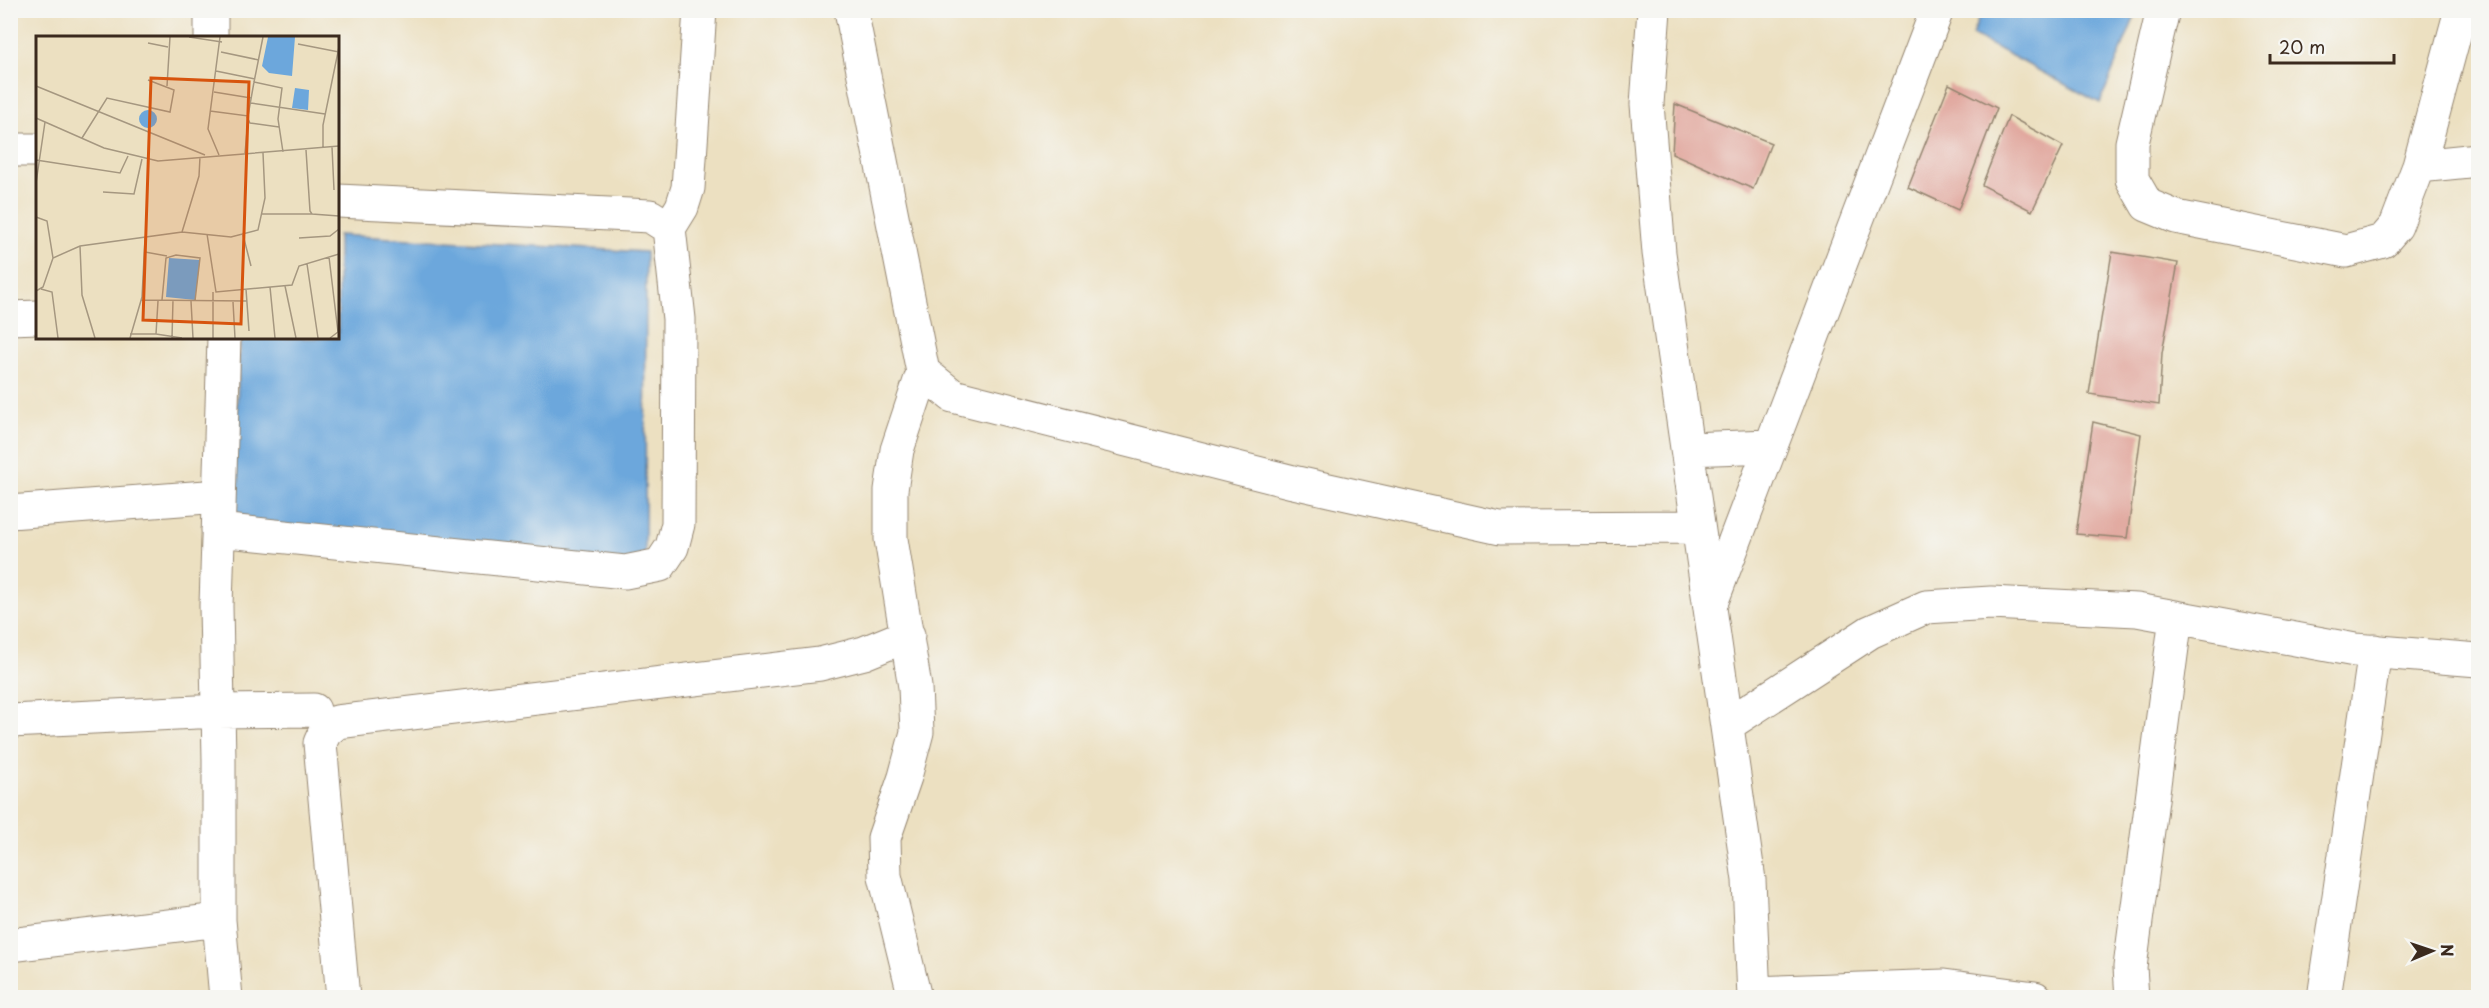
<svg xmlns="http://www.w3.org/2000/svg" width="2489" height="1008" viewBox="0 0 2489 1008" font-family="'Playpen Sans',sans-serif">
<rect width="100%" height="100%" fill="#f6f6f2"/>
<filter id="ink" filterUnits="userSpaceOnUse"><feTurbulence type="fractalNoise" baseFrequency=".0167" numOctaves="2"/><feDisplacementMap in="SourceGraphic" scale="12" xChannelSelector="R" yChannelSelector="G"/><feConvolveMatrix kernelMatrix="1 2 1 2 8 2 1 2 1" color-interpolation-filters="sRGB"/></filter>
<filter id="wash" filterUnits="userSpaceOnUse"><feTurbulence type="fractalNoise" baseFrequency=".008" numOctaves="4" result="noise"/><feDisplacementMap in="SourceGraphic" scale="24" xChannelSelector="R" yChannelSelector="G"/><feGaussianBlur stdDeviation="1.35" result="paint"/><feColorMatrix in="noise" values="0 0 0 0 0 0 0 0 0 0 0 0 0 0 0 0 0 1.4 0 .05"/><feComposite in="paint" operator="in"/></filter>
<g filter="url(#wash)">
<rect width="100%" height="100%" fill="#ece0c1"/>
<!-- water -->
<path fill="#6ca7dc" stroke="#54687d" stroke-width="1.5" d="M 1982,10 L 2137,10 L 2137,11 L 2100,103 L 1972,35 Z
M 338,235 L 646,252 L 645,564 L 231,531 L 240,338 L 338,338 Z"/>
<g id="blocks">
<!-- building -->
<path fill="#e1a79e" d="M 1949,84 L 1997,108 L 1958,210 L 1908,187 Z
M 1675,104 L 1771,143 L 1753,189 L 1672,153 Z
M 2009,116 L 2063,146 L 2032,211 L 1982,185 Z
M 2112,252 L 2178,263 L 2162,353 L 2159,405 L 2089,394 Z
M 2093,422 L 2141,434 L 2127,538 L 2076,534 Z"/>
</g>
</g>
<g filter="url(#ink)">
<use href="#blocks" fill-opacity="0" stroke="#948570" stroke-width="1.5"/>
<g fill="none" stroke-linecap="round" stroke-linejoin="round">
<!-- minor casing -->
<g stroke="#948570" stroke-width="35">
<path id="minor" d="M 851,10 L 923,372 L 953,396 L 1293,482 L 1500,528 L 1698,527
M 1654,10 L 1647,104 L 1659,253 L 1749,880 L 1754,998
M 2163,10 L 2132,143 L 2132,179 L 2147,205 L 2176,217 L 2346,251 L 2383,241 L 2396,226 L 2419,166 L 2461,10
M 211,38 L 211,10
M 10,150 L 38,150
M 2419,166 L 2478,160
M 669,228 L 682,207 L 688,188 L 700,10
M 10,318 L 38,317
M 224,338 L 216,606 L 219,760 L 219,920 L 226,998
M 1687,449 L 1771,446
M 10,512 L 219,496
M 218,530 L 625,572 L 660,565 L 672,547 L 678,524 L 679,319 L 669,228 L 650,216 L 338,201
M 1710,606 L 1937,10
M 10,721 L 218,711 L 314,710
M 1727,725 L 1870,632 L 1926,607 L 1991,603 L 2137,610 L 2355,650 L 2478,660
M 10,945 L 219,920
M 1754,993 L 1944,986 L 2035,998
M 343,998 L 320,743 L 325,732 L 337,722 L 820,664 L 864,653 L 908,635
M 915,998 L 885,876 L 884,838 L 905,777 L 917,732 L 915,687 L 891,539 L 891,490 L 897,450 L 923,372
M 2132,998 L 2130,967 L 2176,617
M 2324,998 L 2375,651"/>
</g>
<!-- minor -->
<use href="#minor" stroke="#fff" stroke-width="33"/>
</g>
</g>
<!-- overview -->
<g transform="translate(36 36)">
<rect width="303" height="303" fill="#ece0c1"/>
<path d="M 232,1 L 259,1 L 256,40 L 233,37 L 226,30 ZM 259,52 L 273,54 L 272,74 L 256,72 ZM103 83a9 9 0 1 1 18 0a9 9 0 1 1-18 0ZM 133,222 L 164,224 L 159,264 L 130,261 Z" fill="#6ca7dc"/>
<path fill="none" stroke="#a59780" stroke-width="1.5" d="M 153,1 L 186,6M 227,1 L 218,46 L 246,52 L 242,83 L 247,116M 112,7 L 132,11M 262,8 L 303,16M 185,16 L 223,24M 180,35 L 219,43M 0,50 L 169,119M 131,50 L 134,1M 178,56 L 215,62M 215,67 L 289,78M 174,75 L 212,80 L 218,46M 211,81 L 214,87 L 243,91M 0,82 L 68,112 L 122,125 L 303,110M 46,102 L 71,62 L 134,76 L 138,54 L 112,44M 296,111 L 298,154M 287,112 L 287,89 L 303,11M 270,114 L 274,175 L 276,178 L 303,180M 209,117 L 212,84M 183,119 L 172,93 L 184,1M 0,124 L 84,137 L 92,120M 0,147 L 9,86M 67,156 L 98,158 L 106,123M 226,178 L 276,178M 0,181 L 11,185 L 17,222M 146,196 L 195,201 L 222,194 L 229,162 L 227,117M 171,198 L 180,256 L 256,249 L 263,230 L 303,218M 207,199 L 215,230M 263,202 L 294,200 L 303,193M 44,210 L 46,259 L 59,302M 109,216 L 131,220M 293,221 L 302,296 L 294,302M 271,228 L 282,302M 249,250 L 260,302M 234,251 L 239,302M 5,253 L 16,256 L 22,302M 210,253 L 213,295M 0,255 L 7,251 L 17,222 L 44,210 L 146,196 L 163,140 L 164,121M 177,256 L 177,302M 105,264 L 211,265M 126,264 L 130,222 L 140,219 L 164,222 L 159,265M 155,265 L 157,302M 197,266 L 199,302M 94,298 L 120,298 L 122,265M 120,298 L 146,302M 94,302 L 106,261 L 109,202M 136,302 L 137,264"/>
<path fill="#d7540e" fill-opacity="0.15" stroke="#d7540e" stroke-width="3" d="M 115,42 L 213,46 L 205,288 L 107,284 Z"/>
<rect width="303" height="303" fill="none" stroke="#3b2a1e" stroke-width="3"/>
</g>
<!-- margin -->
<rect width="2489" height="1008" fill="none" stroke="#f6f6f2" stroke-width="36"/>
<!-- north arrow -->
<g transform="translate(2432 951) rotate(88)" stroke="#f6f6f2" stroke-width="4.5" paint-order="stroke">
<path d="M0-4.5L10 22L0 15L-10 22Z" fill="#3b2a1e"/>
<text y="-9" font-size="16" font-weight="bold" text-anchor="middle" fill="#3b2a1e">N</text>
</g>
<!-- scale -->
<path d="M2270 54v9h124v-9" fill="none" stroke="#3b2a1e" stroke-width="3"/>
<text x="2279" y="54" font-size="18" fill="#3b2a1e" stroke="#f6f6f2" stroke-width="4.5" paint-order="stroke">20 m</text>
</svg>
